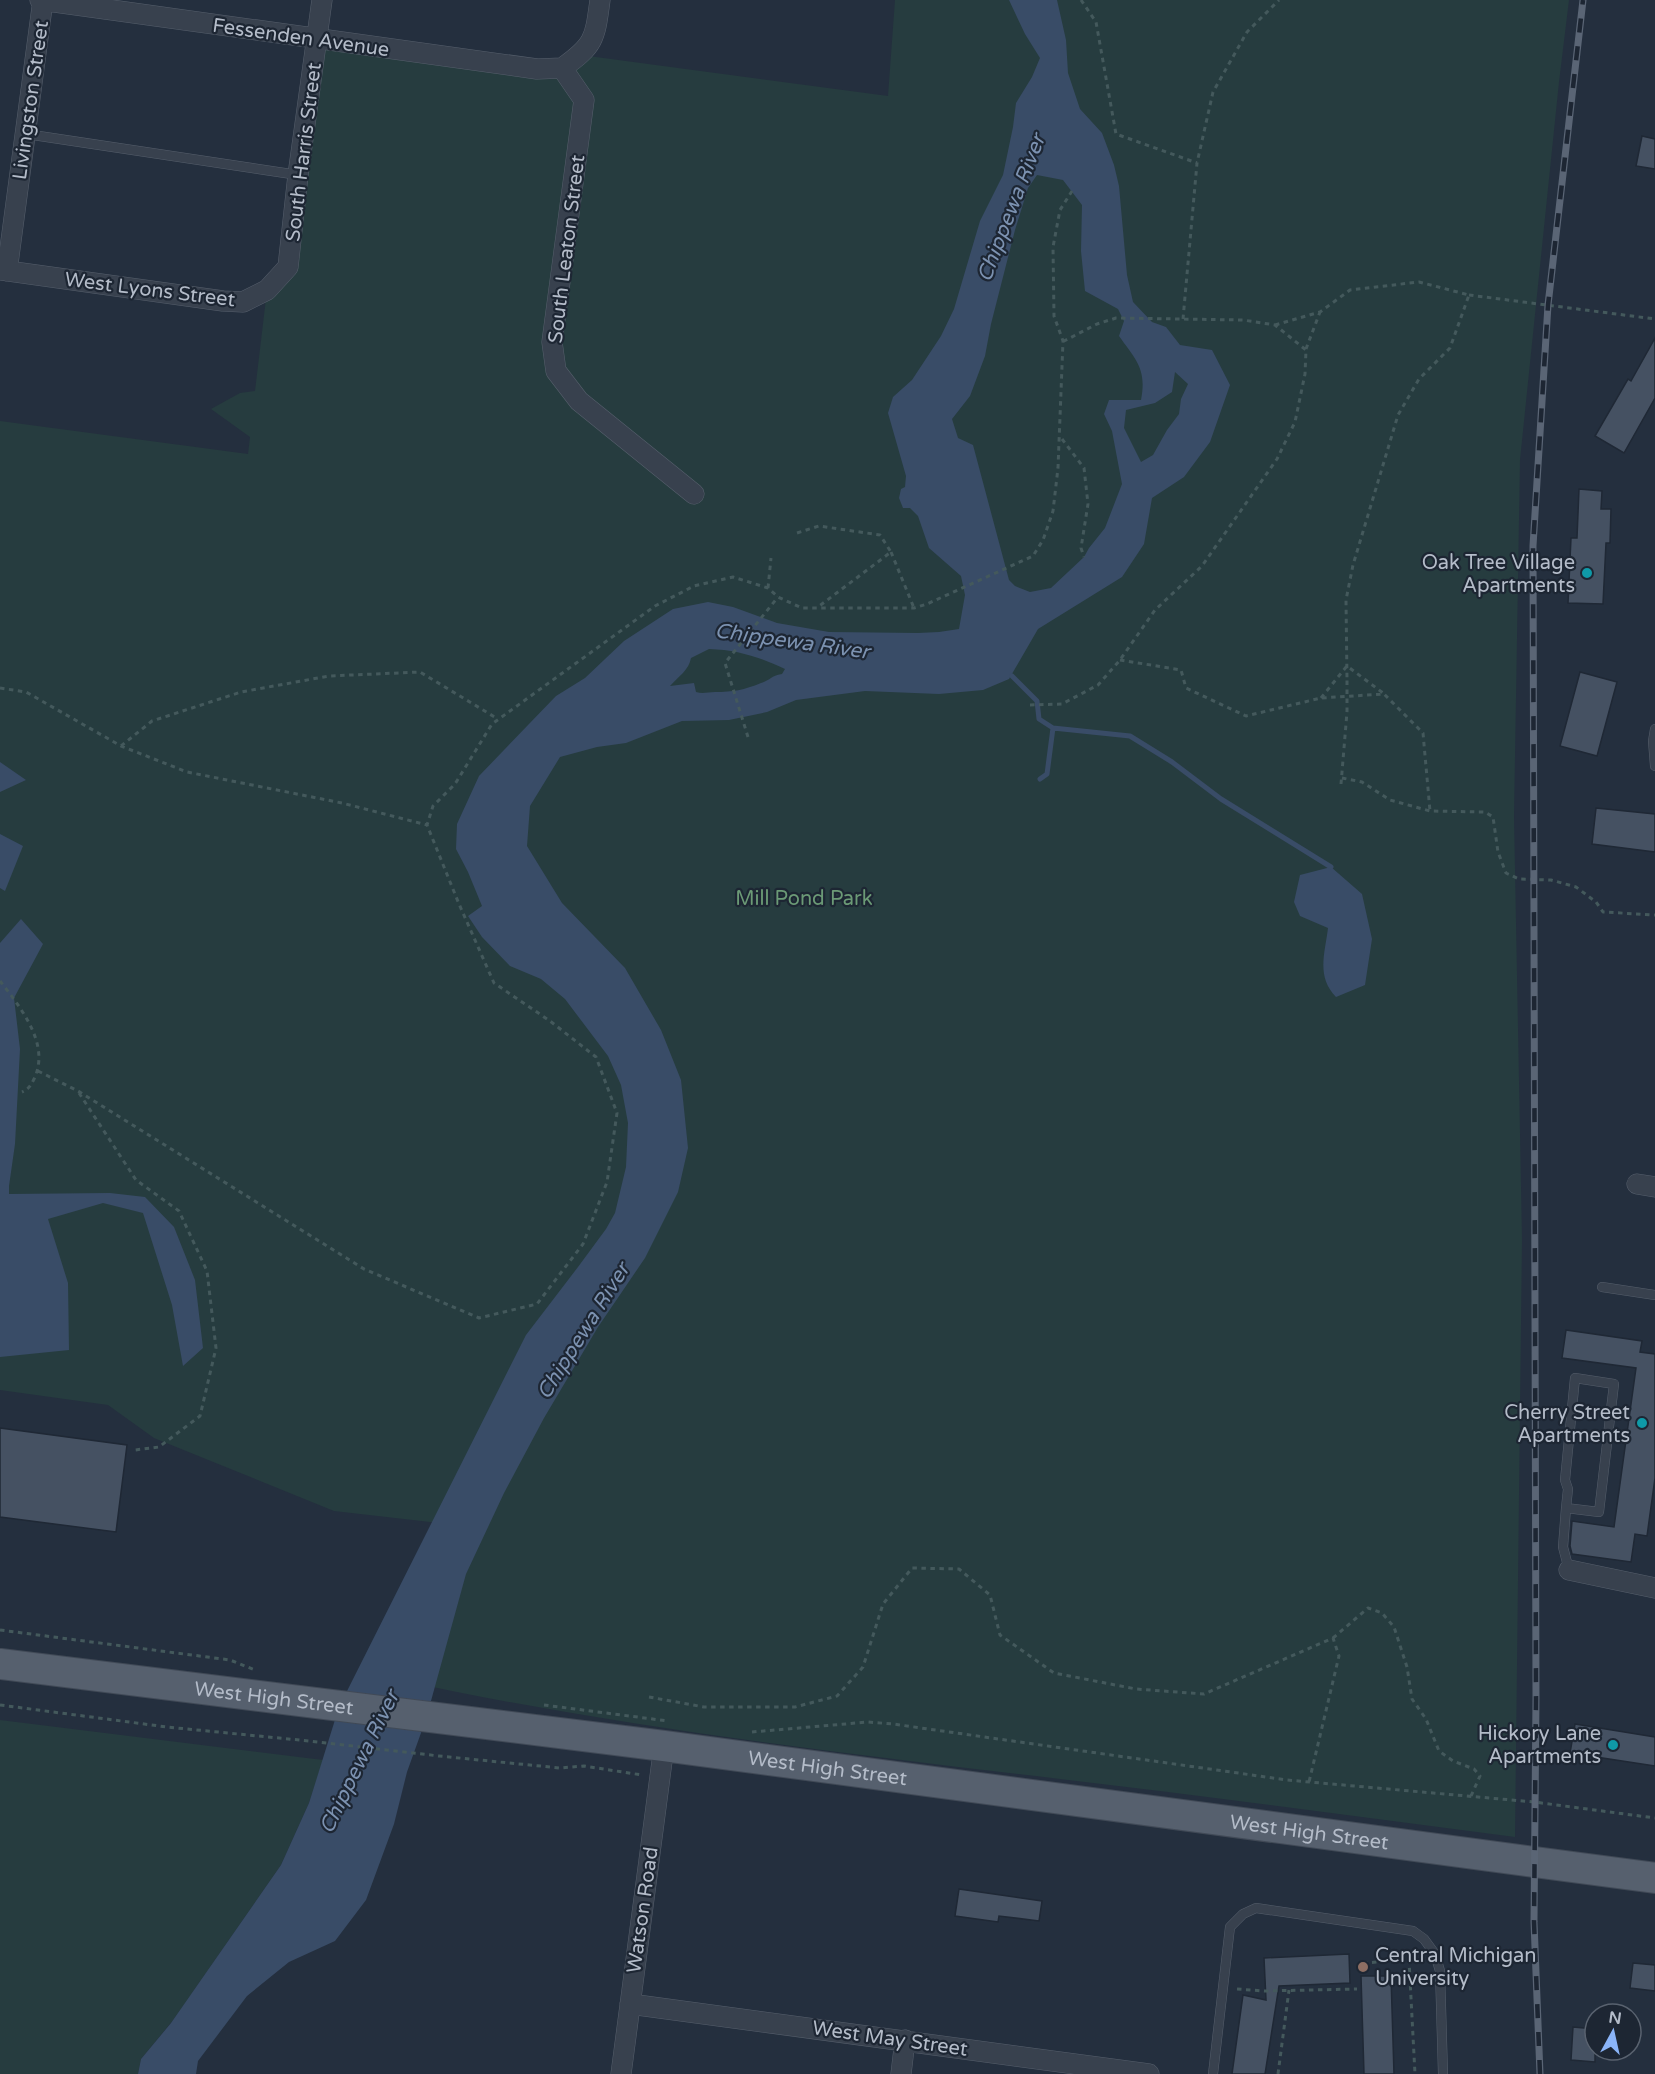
<svg xmlns="http://www.w3.org/2000/svg" width="1655" height="2074" viewBox="0 0 1655 2074" font-family="'Varela Round',sans-serif">
<rect width="100%" height="100%" fill="#242f3e"/>
<!-- green -->
<path fill="#263c3f" d="M 895,0 L 1569,0 L 1559,82 L 1520,460 L 1514,817 L 1522,1239 L 1515,1837 C 1364,1817 1212,1797 1060,1779 C 839,1753 617,1727 399,1680 L 474,1527 L 334,1511 L 154,1438 L 108,1405 L 0,1390 L 0,421 L 248,454 L 250,437 L 211,409 L 240,393 L 255,391 L 267,290 L 288,267 L 317,40 L 537,69 L 581,55 L 888,96 Z
M 0,1720 L 323,1760 L 309,1803 L 281,1865 L 174,2019 L 141,2059 L 138,2074 L 0,2074 Z"/>
<!-- water -->
<path fill="#394c67" fill-rule="evenodd" d="M 1009,0 L 1057,0 L 1066,40 L 1068,73 L 1080,109 L 1102,133 L 1114,165 L 1119,186 L 1127,275 L 1133,302 L 1152,322 L 1166,327 L 1180,345 L 1212,350 L 1230,385 L 1210,442 L 1184,477 L 1152,498 L 1144,544 L 1122,577 L 1038,629 L 1009,679 L 983,690 L 939,694 L 865,691 L 796,700 L 767,712 L 729,720 L 682,721 L 626,743 L 597,747 L 560,757 L 530,806 L 527,846 L 562,903 L 625,968 L 661,1030 L 681,1080 L 688,1148 L 678,1192 L 645,1258 L 598,1327 L 544,1418 L 504,1493 L 466,1574 L 426,1719 L 407,1772 L 394,1824 L 366,1900 L 335,1941 L 289,1962 L 247,1996 L 198,2061 L 196,2074 L 138,2074 L 141,2059 L 171,2023 L 281,1865 L 309,1803 L 339,1707 L 526,1335 L 578,1267 L 606,1229 L 615,1213 L 626,1167 L 628,1123 L 621,1085 L 608,1056 L 565,999 L 541,979 L 510,966 L 482,937 L 468,916 L 482,906 L 468,872 L 456,849 L 457,824 L 479,776 L 556,696 L 585,678 L 624,641 L 673,609 L 708,602 L 733,607 L 777,623 L 829,632 L 918,633 L 939,632 L 959,629 L 965,595 L 961,576 L 929,548 L 918,516 L 910,508 L 903,508 L 899,498 L 901,489 L 905,487 L 906,476 L 888,413 L 893,397 L 912,380 L 941,336 L 954,309 L 980,221 L 1003,175 L 1013,127 L 1016,103 L 1032,77 L 1040,58 L 1025,34 ZM 1037,175 L 1063,180 L 1082,205 L 1081,251 L 1085,291 L 1118,309 L 1124,321 L 1119,336 C 1136,360 1147,369 1141,400 L 1109,400 L 1104,414 L 1112,431 L 1122,484 L 1105,528 L 1089,548 L 1084,557 L 1051,588 L 1030,592 L 1015,586 L 1009,580 L 973,445 L 958,438 L 952,419 L 970,396 L 985,356 L 991,324 L 1015,230 L 1028,188 ZM 1175,372 L 1188,384 L 1181,399 L 1179,414 L 1167,430 L 1153,455 L 1141,462 L 1124,428 L 1126,410 L 1155,403 L 1172,392 ZM 709,649 C 738,650 759,657 785,669 L 782,674 C 770,676 771,680 761,683 C 744,690 733,692 715,692 C 708,692 703,694 696,692 L 694,683 L 670,686 C 678,677 689,670 691,658 Z
M 0,762 L 26,780 L 0,792 Z
M 0,834 L 23,846 L 5,891 L 0,888 Z
M 1331,867 L 1362,894 L 1372,939 L 1365,985 L 1336,997 C 1316,977 1325,953 1328,928 L 1300,916 L 1294,902 L 1300,875 Z
M 21,919 L 43,944 L 14,998 L 20,1049 L 15,1144 L 9,1186 L 9,1194 L 110,1193 L 145,1197 L 174,1227 L 195,1280 L 203,1348 L 183,1366 L 172,1305 L 143,1213 L 103,1203 L 48,1219 L 68,1283 L 69,1350 L 0,1357 L 0,943 Z"/>
<g fill="none" stroke-linecap="round" stroke-linejoin="round">
<!-- stream -->
<path stroke="#394c67" stroke-width="5" d="M 1012,676 L 1037,701 L 1039,719 L 1053,728 L 1047,774 L 1040,779
M 1053,728 L 1130,736 L 1172,762 L 1221,799 L 1331,867"/>
</g>
<!-- building -->
<path fill="#455162" stroke="#1f2835" stroke-width="1.5" d="M 1642,136 L 1655,139 L 1655,169 L 1636,166 Z
M 1655,338 L 1655,398 L 1624,453 L 1595,436 L 1628,379 L 1631,381 Z
M 1579,489 L 1602,491 L 1601,509 L 1611,509 L 1610,543 L 1606,543 L 1603,604 L 1568,603 L 1571,538 L 1577,538 Z
M 1580,672 L 1617,682 L 1597,756 L 1560,746 Z
M 1596,808 L 1655,814 L 1655,852 L 1592,844 Z
M 1566,1330 L 1642,1341 L 1640,1352 L 1655,1354 L 1655,1478 L 1647,1536 L 1635,1534 L 1631,1562 L 1572,1554 L 1570,1546 L 1572,1521 L 1614,1527 L 1636,1368 L 1562,1358 Z
M 0,1428 L 127,1445 L 116,1532 L 0,1517 Z
M 1575,1724 L 1655,1737 L 1655,1766 L 1570,1753 Z
M 959,1889 L 1042,1901 L 1039,1921 L 999,1916 L 998,1922 L 955,1916 Z
M 1349,1954 L 1350,1983 L 1279,1986 L 1265,2074 L 1232,2074 L 1243,1995 L 1266,2000 L 1264,1958 Z
M 1633,1963 L 1655,1965 L 1655,1991 L 1630,1988 Z
M 1361,1976 L 1391,1976 L 1394,2074 L 1364,2074 Z
M 1573,2027 L 1595,2029 L 1595,2062 L 1571,2060 Z"/>
<g fill="none" stroke-linecap="round" stroke-linejoin="round">
<!-- service casing -->
<g stroke="#565f6c" stroke-width="10">
<path id="service" d="M 26,134 L 298,175
M 1655,729 L 1653,741 L 1655,766
M 1602,1287 L 1655,1295
M 1566,1508 L 1568,1489 L 1565,1480 L 1575,1378 L 1614,1384 L 1599,1512 L 1566,1508 L 1563,1547 L 1569,1570
M 1213,2074 L 1230,1927 L 1243,1914 L 1256,1908 L 1413,1931 L 1424,1939 L 1435,1954 L 1440,1971 L 1443,2074"/>
</g>
<!-- minor casing -->
<g stroke="#565f6c" stroke-width="21">
<path id="minor" d="M 40,0 L 537,69 L 562,68
M 562,68 L 584,100 L 552,342 L 556,371 L 579,401 L 694,494
M 562,68 C 595,45 595,38 600,0
M 0,270 L 223,301 L 243,302 L 267,290 L 288,267 L 298,175 L 322,0
M 7,271 L 43,0
M 1637,1184 L 1655,1187
M 1569,1570 L 1655,1588
M 630,2004 L 1149,2074
M 621,2074 L 664,1746
M 901,2074 L 905,2040"/>
</g>
<!-- primary casing -->
<g stroke="#414a57" stroke-width="32">
<g id="primary">
<path id="s1" d="M 0,1664 L 664,1746 L 1655,1878"/>
</g>
</g>
<!-- path -->
<path stroke="#44595c" stroke-width="3" stroke-dasharray="4.5 4.5" stroke-linecap="butt" d="M 1081,0 L 1096,22 L 1116,134 L 1197,163
M 1469,295 L 1655,319
M 1183,319 L 1197,163 L 1213,92 L 1247,32 L 1279,0
M 1275,325 L 1320,312 L 1350,290 L 1419,282 L 1469,295 L 1450,348 L 1419,379 L 1398,415 L 1353,565 L 1346,600 L 1347,679
M 1306,349 L 1320,312
M 1062,439 L 1084,468 L 1088,504 L 1081,548 L 1084,557
M 797,533 L 819,526 L 880,535 L 891,552 L 818,607
M 891,552 L 914,608
M 768,588 L 771,558
M 1120,660 L 1181,670 L 1186,688 L 1246,716 L 1321,698 L 1384,694 L 1423,733 L 1430,811
M 0,688 L 26,692 L 121,746 L 187,772 L 342,803 L 427,825
M 1321,698 L 1347,666 L 1383,693
M 1030,705 L 1062,704 L 1098,685 L 1120,660 L 1155,610 L 1202,566 L 1277,459 L 1295,422 L 1305,374 L 1306,350 L 1275,325 L 1243,320 L 1116,318 L 1097,324 L 1064,341
M 748,737 L 725,663 L 778,597
M 121,746 L 152,721 L 241,692 L 329,676 L 420,672 L 498,719
M 1342,778 L 1362,782 L 1390,800 L 1430,811 L 1485,812 L 1493,817 L 1498,852 L 1506,873 L 1519,879 L 1551,880 L 1576,887 L 1596,902 L 1603,912 L 1655,915
M 1341,784 L 1347,712
M 0,981 C 20,1007 51,1044 34,1079 C 31,1085 29,1089 22,1092
M 38,1071 L 78,1091 L 364,1269 L 479,1318 L 537,1304 L 583,1244 L 607,1182 L 617,1113 L 596,1057 L 550,1021 L 494,983 L 459,904 L 427,825 L 433,806 L 455,784 L 492,724 L 655,606 L 694,586 L 733,577 L 768,588 L 778,597 L 802,608 L 914,608 L 927,604 L 1033,556 L 1043,540 L 1053,511 L 1058,468 L 1063,341 L 1054,316 L 1053,247 L 1060,210 L 1072,191
M 79,1093 L 136,1180 L 179,1211 L 207,1271 L 216,1348 L 200,1416 L 159,1447 L 135,1450
M 0,1630 L 230,1660 L 255,1670
M 1333,1638 L 1368,1608 L 1382,1613 L 1394,1627 L 1407,1667 L 1412,1699 L 1426,1719 L 1439,1751 L 1453,1761 L 1474,1769 L 1480,1776 L 1471,1796
M 649,1697 L 704,1707 L 795,1707 L 837,1696 L 863,1667 L 883,1604 L 912,1568 L 959,1569 L 990,1595 L 1000,1635 L 1054,1673 L 1136,1689 L 1204,1694 L 1333,1638 L 1339,1656 L 1309,1782
M 0,1705 L 167,1727 L 309,1741 L 439,1756 L 560,1768 L 584,1766 L 642,1775
M 544,1705 L 668,1721
M 752,1732 L 868,1722 L 893,1724 L 1287,1780 L 1534,1802 L 1655,1818
M 1363,1963 L 1409,1960 L 1415,2074
M 1237,1989 L 1264,1991 L 1357,1989
M 1278,2074 L 1289,1990"/>
<!-- service -->
<use href="#service" stroke="#38414e" stroke-width="9"/>
<!-- minor -->
<use href="#minor" stroke="#38414e" stroke-width="20"/>
<!-- primary -->
<use href="#primary" stroke="#56606e" stroke-width="30"/>
<!-- rail casing -->
<g stroke="#5a6575" stroke-width="7">
<path id="rail" d="M 1540,2074 L 1534,1922 L 1536,1698 L 1533,546 L 1548,305 L 1583,0"/>
</g>
<!-- rail -->
<use href="#rail" stroke="#1d2633" stroke-width="4.5" stroke-dasharray="14" stroke-linecap="butt"/>
<!-- path-bridge -->
<path stroke="#44595c" stroke-width="3" stroke-dasharray="4.5 4.5" stroke-linecap="butt" d="M 1347,712 L 1347,679"/>
</g>
<!-- markers -->
<g fill="#0f9aa8" stroke="#1d2633" stroke-width="2">
<circle cx="1587" cy="573" r="6"/>
<circle cx="1642" cy="1423" r="6"/>
<circle cx="1613" cy="1745" r="6"/>
</g>
<circle fill="#8d6e63" stroke="#1d2633" stroke-width="2" cx="1363" cy="1967" r="6"/>
<g text-anchor="middle" stroke-width="4.5" stroke-linejoin="round" paint-order="stroke">
<!-- street labels -->
<g font-size="20" fill="#b4bcc9" stroke="#1d2633">
<text transform="translate(301 37) rotate(8)" y="7">Fessenden Avenue</text>
<text transform="translate(30 100) rotate(-82)" y="7">Livingston Street</text>
<text transform="translate(303 152) rotate(-83)" y="7">South Harris Street</text>
<text transform="translate(566 249) rotate(-83)" y="7">South Leaton Street</text>
<text transform="translate(150 289) rotate(7)" y="7">West Lyons Street</text>
<text dy="7" stroke="none"><textPath href="#s1" startOffset="276">West High Street</textPath></text>
<text dy="7" stroke="none"><textPath href="#s1" startOffset="834">West High Street</textPath></text>
<text dy="7" stroke="none"><textPath href="#s1" startOffset="1320">West High Street</textPath></text>
<text transform="translate(642 1910) rotate(-82)" y="7">Watson Road</text>
<text transform="translate(890 2038) rotate(8)" y="7">West May Street</text>
</g>
<!-- poi labels -->
<g font-size="20" fill="#b4bcc9" stroke="#1d2633" text-anchor="end">
<text x="1575" y="569">Oak Tree Village<tspan x="1575" dy="23">Apartments</tspan></text>
<text x="1630" y="1419">Cherry Street<tspan x="1630" dy="23">Apartments</tspan></text>
<text x="1601" y="1740">Hickory Lane<tspan x="1601" dy="23">Apartments</tspan></text>
<text x="1375" y="1962" text-anchor="start">Central Michigan<tspan x="1375" dy="23">University</tspan></text>
</g>
<!-- park labels -->
<g font-size="20" fill="#6b9a76" stroke="#1d2633">
<text x="804" y="905">Mill Pond Park</text>
</g>
<!-- water labels -->
<g font-size="21" font-style="italic" fill="#7c92b1" stroke="#1d2633">
<text transform="translate(1011 208) rotate(-69)" y="7">Chippewa River</text>
<text transform="translate(792 641) rotate(8)" y="7">Chippewa River</text>
<text transform="translate(583 1331) rotate(-58)" y="7">Chippewa River</text>
<text transform="translate(359 1762) rotate(-64)" y="7">Chippewa River</text>
</g>
</g>
<!-- north arrow -->
<g transform="translate(1613 2032) rotate(8)"><circle r="28" fill="#1d2633" stroke="#59626f" stroke-width="1.5"/>
<path d="M0-4.5L10 22L0 15L-10 22Z" fill="#8ab4f8"/>
<text y="-9" font-size="16" font-weight="bold" text-anchor="middle" fill="#b4bcc9">N</text>
</g>
</svg>
